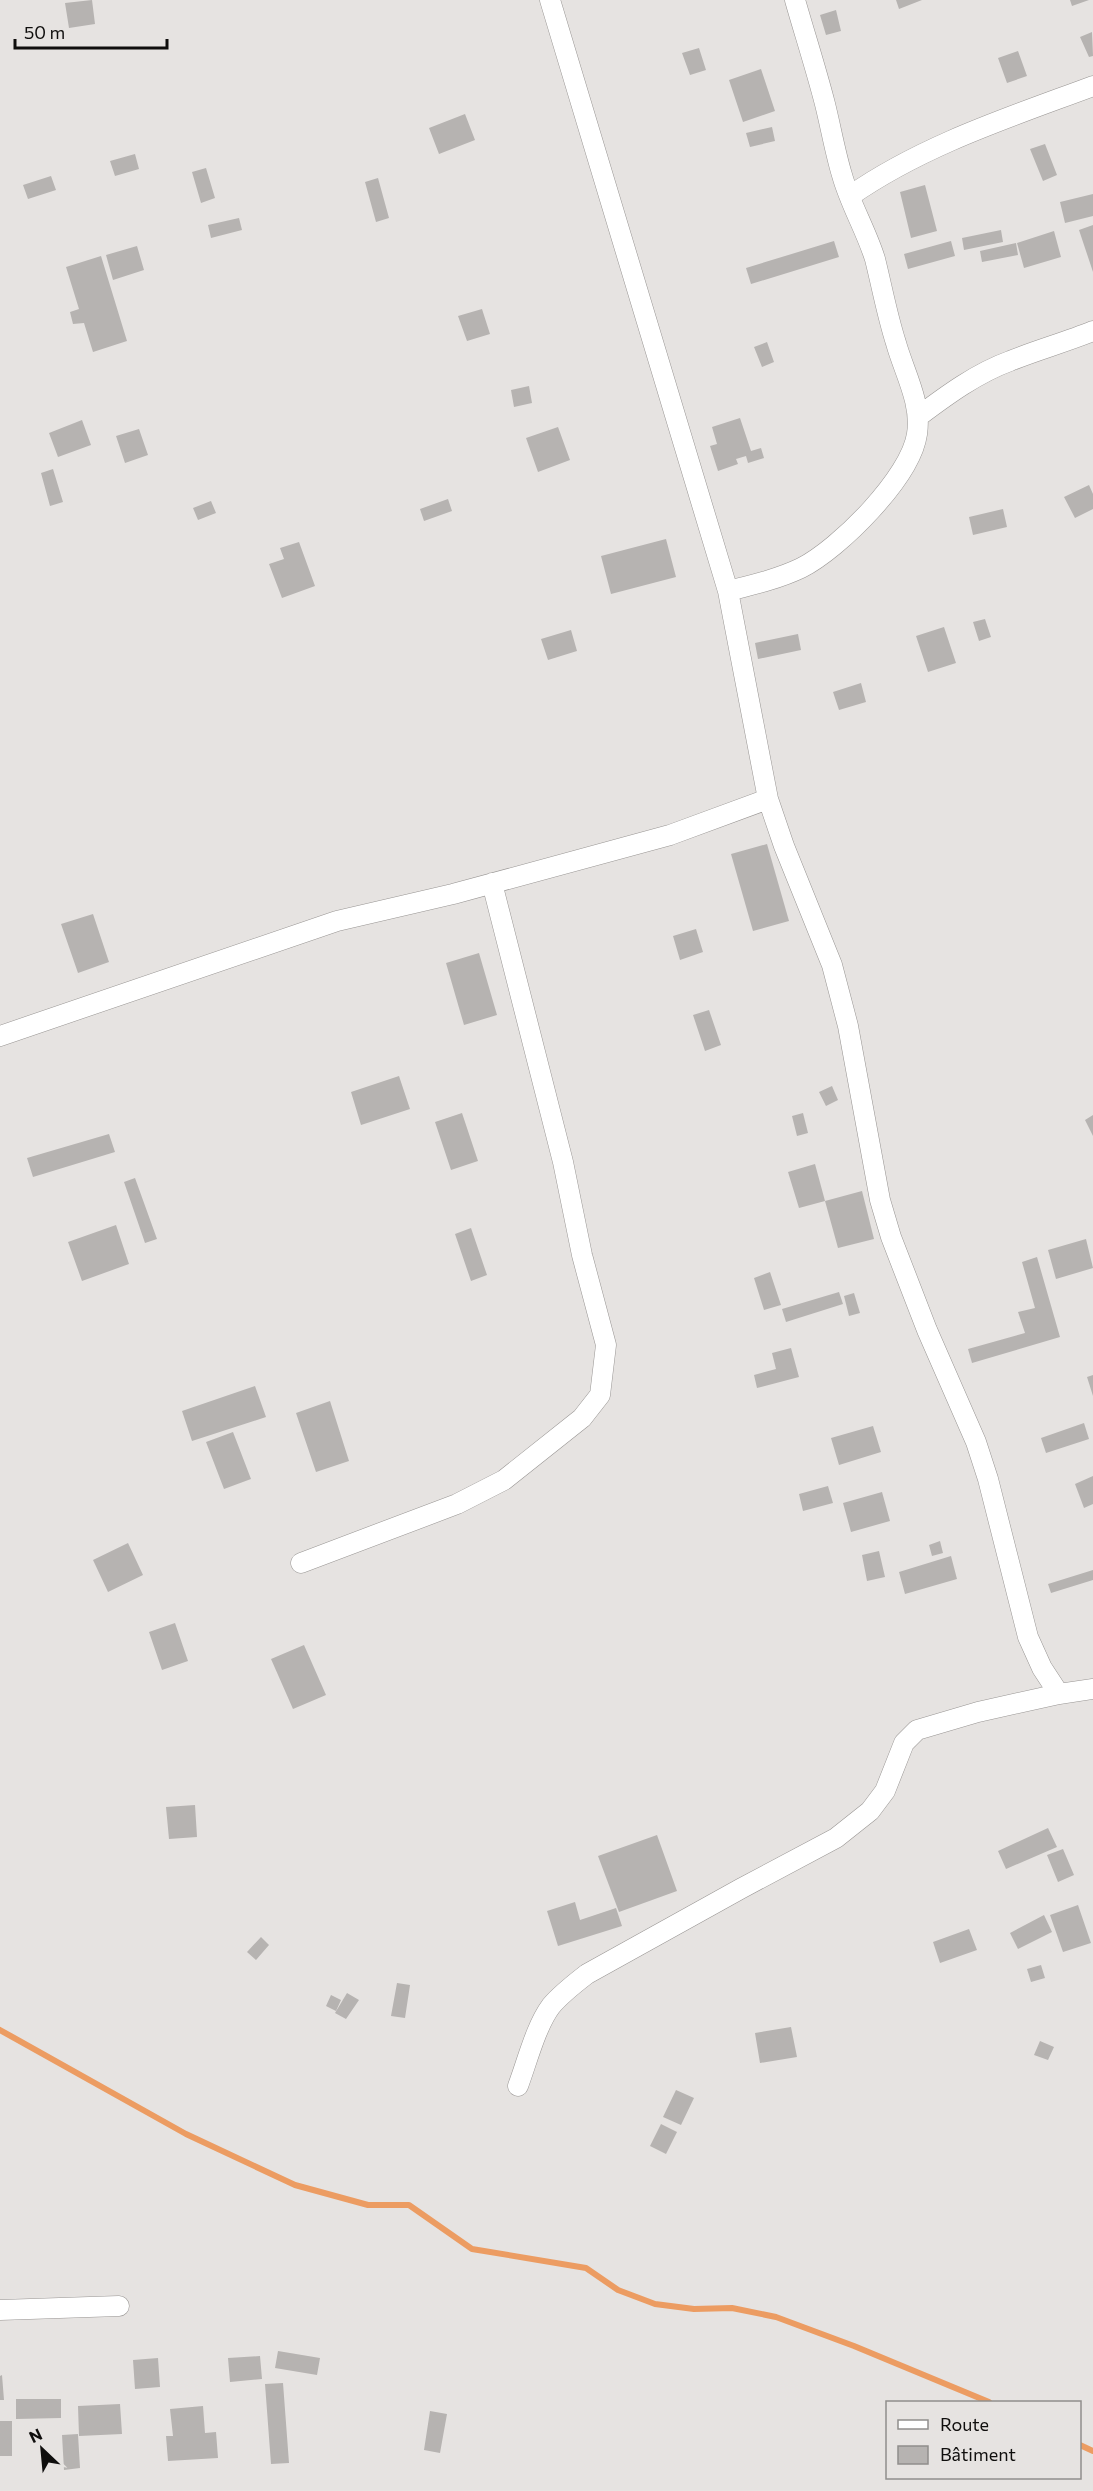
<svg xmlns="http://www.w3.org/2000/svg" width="1093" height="2491" viewBox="0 0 1093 2491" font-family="Commissioner,sans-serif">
<rect width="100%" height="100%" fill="#e6e3e1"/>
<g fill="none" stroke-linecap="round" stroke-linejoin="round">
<!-- stream -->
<path stroke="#ec9c62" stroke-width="6" d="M 0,2030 L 186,2134 L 295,2185 L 368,2205 L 409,2205 L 472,2249 L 586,2268 L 618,2290 L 655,2304 L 694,2309 L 732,2308 L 776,2317 L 854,2346 L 989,2402
M 1080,2445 L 1093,2451"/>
</g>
<!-- building -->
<path fill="#b6b3b1" d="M 92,0 L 95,24 L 69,28 L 65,3 Z
M 896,0 L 922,0 L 899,9 Z
M 1070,0 L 1089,0 L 1072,6 Z
M 836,10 L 841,31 L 826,35 L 820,15 Z
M 1092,32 L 1093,56 L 1089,57 L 1080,37 Z
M 699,48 L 706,70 L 690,75 L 682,53 Z
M 1018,51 L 1027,76 L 1007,83 L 998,58 Z
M 761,69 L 775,111 L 743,122 L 729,80 Z
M 465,114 L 475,140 L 439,154 L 429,128 Z
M 772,127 L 775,141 L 750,147 L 746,133 Z
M 1045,144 L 1057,175 L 1043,181 L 1030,149 Z
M 135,154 L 139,169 L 115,176 L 110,161 Z
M 206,168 L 215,198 L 201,203 L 192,172 Z
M 51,176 L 56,190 L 28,199 L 23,185 Z
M 378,178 L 389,218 L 376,222 L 365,182 Z
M 925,185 L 937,231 L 911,238 L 900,192 Z
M 1093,194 L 1093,216 L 1065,223 L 1060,202 Z
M 239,218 L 242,230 L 211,238 L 208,225 Z
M 1093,225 L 1093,272 L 1079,230 Z
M 1001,230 L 1003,242 L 964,250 L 962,238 Z
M 1054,231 L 1061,257 L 1024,268 L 1017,243 Z
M 834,241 L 839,257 L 751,284 L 746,268 Z
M 951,241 L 955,256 L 908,269 L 904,254 Z
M 1016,243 L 1018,255 L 982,262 L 980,251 Z
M 137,246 L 144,270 L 113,280 L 106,255 Z
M 101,256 L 127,341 L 93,352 L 84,323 L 73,324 L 70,312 L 79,309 L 66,267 Z
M 482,309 L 490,334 L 467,341 L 458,316 Z
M 767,342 L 774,362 L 762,367 L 754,347 Z
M 529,386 L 532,403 L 514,407 L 511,390 Z
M 740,418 L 751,451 L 761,448 L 764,458 L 748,463 L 746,456 L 736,459 L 738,464 L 718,471 L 710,446 L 717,444 L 712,427 Z
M 82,420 L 91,445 L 58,457 L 49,433 Z
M 558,427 L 570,460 L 538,472 L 526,438 Z
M 139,429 L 148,455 L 125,463 L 116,436 Z
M 53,469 L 63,502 L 50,506 L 41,473 Z
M 1089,485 L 1093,494 L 1093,509 L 1075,518 L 1064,497 Z
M 448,499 L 452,511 L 424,521 L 420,509 Z
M 211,501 L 216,513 L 198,520 L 193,508 Z
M 1003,509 L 1007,527 L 973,535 L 969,517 Z
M 666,539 L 676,577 L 611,594 L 601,556 Z
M 299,542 L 315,586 L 282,598 L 269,564 L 284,559 L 280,548 Z
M 985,619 L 991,637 L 979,641 L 973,622 Z
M 944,627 L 956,663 L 928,672 L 916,636 Z
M 571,630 L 577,651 L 548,660 L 541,639 Z
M 798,634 L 801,650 L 758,659 L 755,643 Z
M 861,683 L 866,702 L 839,710 L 833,692 Z
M 767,844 L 789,921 L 753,931 L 731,854 Z
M 93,914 L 109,962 L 78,973 L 61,924 Z
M 696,929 L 703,952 L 680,960 L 673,936 Z
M 479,953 L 497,1015 L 464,1025 L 446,963 Z
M 709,1010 L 721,1045 L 705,1051 L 693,1015 Z
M 399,1076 L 410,1109 L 361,1125 L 351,1092 Z
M 832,1086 L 838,1100 L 826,1106 L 819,1092 Z
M 462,1113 L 478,1161 L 451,1170 L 435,1122 Z
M 803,1113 L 808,1133 L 797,1136 L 792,1116 Z
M 1093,1115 L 1093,1136 L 1085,1120 Z
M 109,1134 L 115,1152 L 33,1177 L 27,1158 Z
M 815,1164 L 825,1201 L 799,1208 L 788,1172 Z
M 135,1178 L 157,1239 L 145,1243 L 124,1182 Z
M 862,1191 L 874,1239 L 838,1248 L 825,1201 Z
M 116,1225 L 129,1264 L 82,1281 L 68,1242 Z
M 471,1228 L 487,1275 L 471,1281 L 455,1234 Z
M 1086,1239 L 1093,1268 L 1056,1279 L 1048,1250 Z
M 1037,1257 L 1060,1337 L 972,1363 L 968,1349 L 1025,1333 L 1018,1312 L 1035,1308 L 1022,1262 Z
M 770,1272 L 781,1305 L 764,1310 L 754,1278 Z
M 839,1292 L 843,1304 L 786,1322 L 782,1309 Z
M 854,1293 L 860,1313 L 849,1316 L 844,1296 Z
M 791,1348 L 799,1377 L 757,1388 L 754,1375 L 776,1369 L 772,1353 Z
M 1093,1375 L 1093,1396 L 1087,1377 Z
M 255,1386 L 266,1417 L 192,1441 L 182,1411 Z
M 330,1401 L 349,1461 L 316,1472 L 296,1413 Z
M 1084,1423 L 1089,1439 L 1046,1453 L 1041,1438 Z
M 873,1426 L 881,1452 L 839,1465 L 831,1438 Z
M 233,1432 L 251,1479 L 224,1489 L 206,1442 Z
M 1093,1476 L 1093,1504 L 1084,1508 L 1075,1484 Z
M 828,1486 L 833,1503 L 803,1511 L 799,1494 Z
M 882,1492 L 890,1521 L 851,1532 L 843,1503 Z
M 940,1541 L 943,1553 L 932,1556 L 929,1545 Z
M 128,1543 L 143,1575 L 108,1592 L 93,1560 Z
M 879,1551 L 885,1577 L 867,1581 L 862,1555 Z
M 951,1556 L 957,1579 L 905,1594 L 899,1572 Z
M 1093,1570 L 1093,1580 L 1051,1593 L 1048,1584 Z
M 175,1623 L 188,1661 L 162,1670 L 149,1632 Z
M 304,1645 L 326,1695 L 293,1709 L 271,1659 Z
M 195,1805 L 197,1837 L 169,1839 L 166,1807 Z
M 1048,1828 L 1057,1847 L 1006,1869 L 998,1851 Z
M 657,1835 L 677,1891 L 619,1912 L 598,1856 Z
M 1063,1849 L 1074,1875 L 1058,1882 L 1047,1855 Z
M 575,1902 L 580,1920 L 616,1908 L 622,1926 L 558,1946 L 547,1911 Z
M 1078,1905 L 1091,1943 L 1063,1952 L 1050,1915 Z
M 1044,1915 L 1052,1932 L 1018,1949 L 1010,1933 Z
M 969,1929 L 977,1950 L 940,1963 L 933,1942 Z
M 261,1937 L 269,1945 L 256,1960 L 247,1952 Z
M 1041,1965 L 1045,1978 L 1031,1982 L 1027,1969 Z
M 397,1983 L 410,1985 L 405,2018 L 391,2016 Z
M 347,1993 L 359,2000 L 346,2019 L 335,2013 Z
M 331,1995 L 341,2000 L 336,2011 L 326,2006 Z
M 791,2027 L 797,2057 L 760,2063 L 755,2033 Z
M 1040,2041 L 1054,2047 L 1048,2060 L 1034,2055 Z
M 676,2090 L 694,2098 L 681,2125 L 663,2117 Z
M 661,2124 L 677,2132 L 666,2154 L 650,2146 Z
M 278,2351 L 320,2358 L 317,2375 L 275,2368 Z
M 260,2356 L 262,2379 L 230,2382 L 228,2358 Z
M 158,2358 L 160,2387 L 135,2389 L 133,2360 Z
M 2,2375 L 4,2400 L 0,2400 L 0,2376 Z
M 283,2383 L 289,2463 L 271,2464 L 265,2384 Z
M 16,2399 L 61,2399 L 61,2418 L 16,2419 Z
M 120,2404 L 122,2434 L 79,2436 L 78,2406 Z
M 203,2406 L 205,2433 L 216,2432 L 218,2458 L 168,2461 L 166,2436 L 173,2436 L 170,2409 Z
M 430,2411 L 447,2414 L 440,2453 L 424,2450 Z
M 0,2421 L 12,2421 L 12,2456 L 0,2456 Z
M 78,2434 L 80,2468 L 64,2470 L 62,2435 Z"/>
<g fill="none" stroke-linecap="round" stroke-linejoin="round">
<!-- street casing -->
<g stroke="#989593" stroke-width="21">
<path id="street" d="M 550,0 L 728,591 L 768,799 L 784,846 L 832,965 L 848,1026 L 880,1200 L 891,1237 L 927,1330 L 976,1442 L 988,1479 L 1028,1637 L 1042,1668 L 1059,1694
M 850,196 C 923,145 1010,117 1093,86
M 919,416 C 947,395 977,373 1010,361 C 1037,350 1066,342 1093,331
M 728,591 C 752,585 778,579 801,568 C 839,549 911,477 917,434 C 922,403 904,372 896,343 C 887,315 882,287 875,259 C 866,230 850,204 842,175 C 835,152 831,128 825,104 C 816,69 805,35 795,0
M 0,1036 L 337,921 L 453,894 L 670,835 L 768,799
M 301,1563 L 457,1504 L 504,1480 L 582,1418 L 600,1395 L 606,1345 L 582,1255 L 563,1162 L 492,883
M 518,2086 C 527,2062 536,2026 551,2006 C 561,1994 574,1984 587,1974 L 742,1888 L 836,1838 L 870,1811 L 885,1791 L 904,1743 L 917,1730 L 978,1712 L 1059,1694 L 1093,1689
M 0,2310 L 119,2306"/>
</g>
<!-- street -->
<use href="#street" stroke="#fff" stroke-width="20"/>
</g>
<!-- legend -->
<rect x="886" y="2401" width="195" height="78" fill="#e6e3e1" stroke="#908e8c" stroke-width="1.5"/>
<rect x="898" y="2420" width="30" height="9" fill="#ffffff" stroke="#908e8c" stroke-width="1.5"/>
<text x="940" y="2431" font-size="18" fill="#0f0e0d">Route</text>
<rect x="898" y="2446" width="30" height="18" fill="#b6b3b1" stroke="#908e8c" stroke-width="1.5"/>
<text x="940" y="2461" font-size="18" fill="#0f0e0d">Bâtiment</text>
<!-- north arrow -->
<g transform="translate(42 2449) rotate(334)" stroke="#e6e3e1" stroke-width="4.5" paint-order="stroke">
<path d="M0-4.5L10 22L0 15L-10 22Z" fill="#0f0e0d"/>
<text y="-9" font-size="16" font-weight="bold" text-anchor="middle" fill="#0f0e0d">N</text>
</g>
<!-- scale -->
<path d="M15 39v9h152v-9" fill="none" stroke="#0f0e0d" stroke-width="3"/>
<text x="24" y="39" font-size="18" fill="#0f0e0d" stroke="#e6e3e1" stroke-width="4.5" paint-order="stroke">50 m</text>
</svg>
